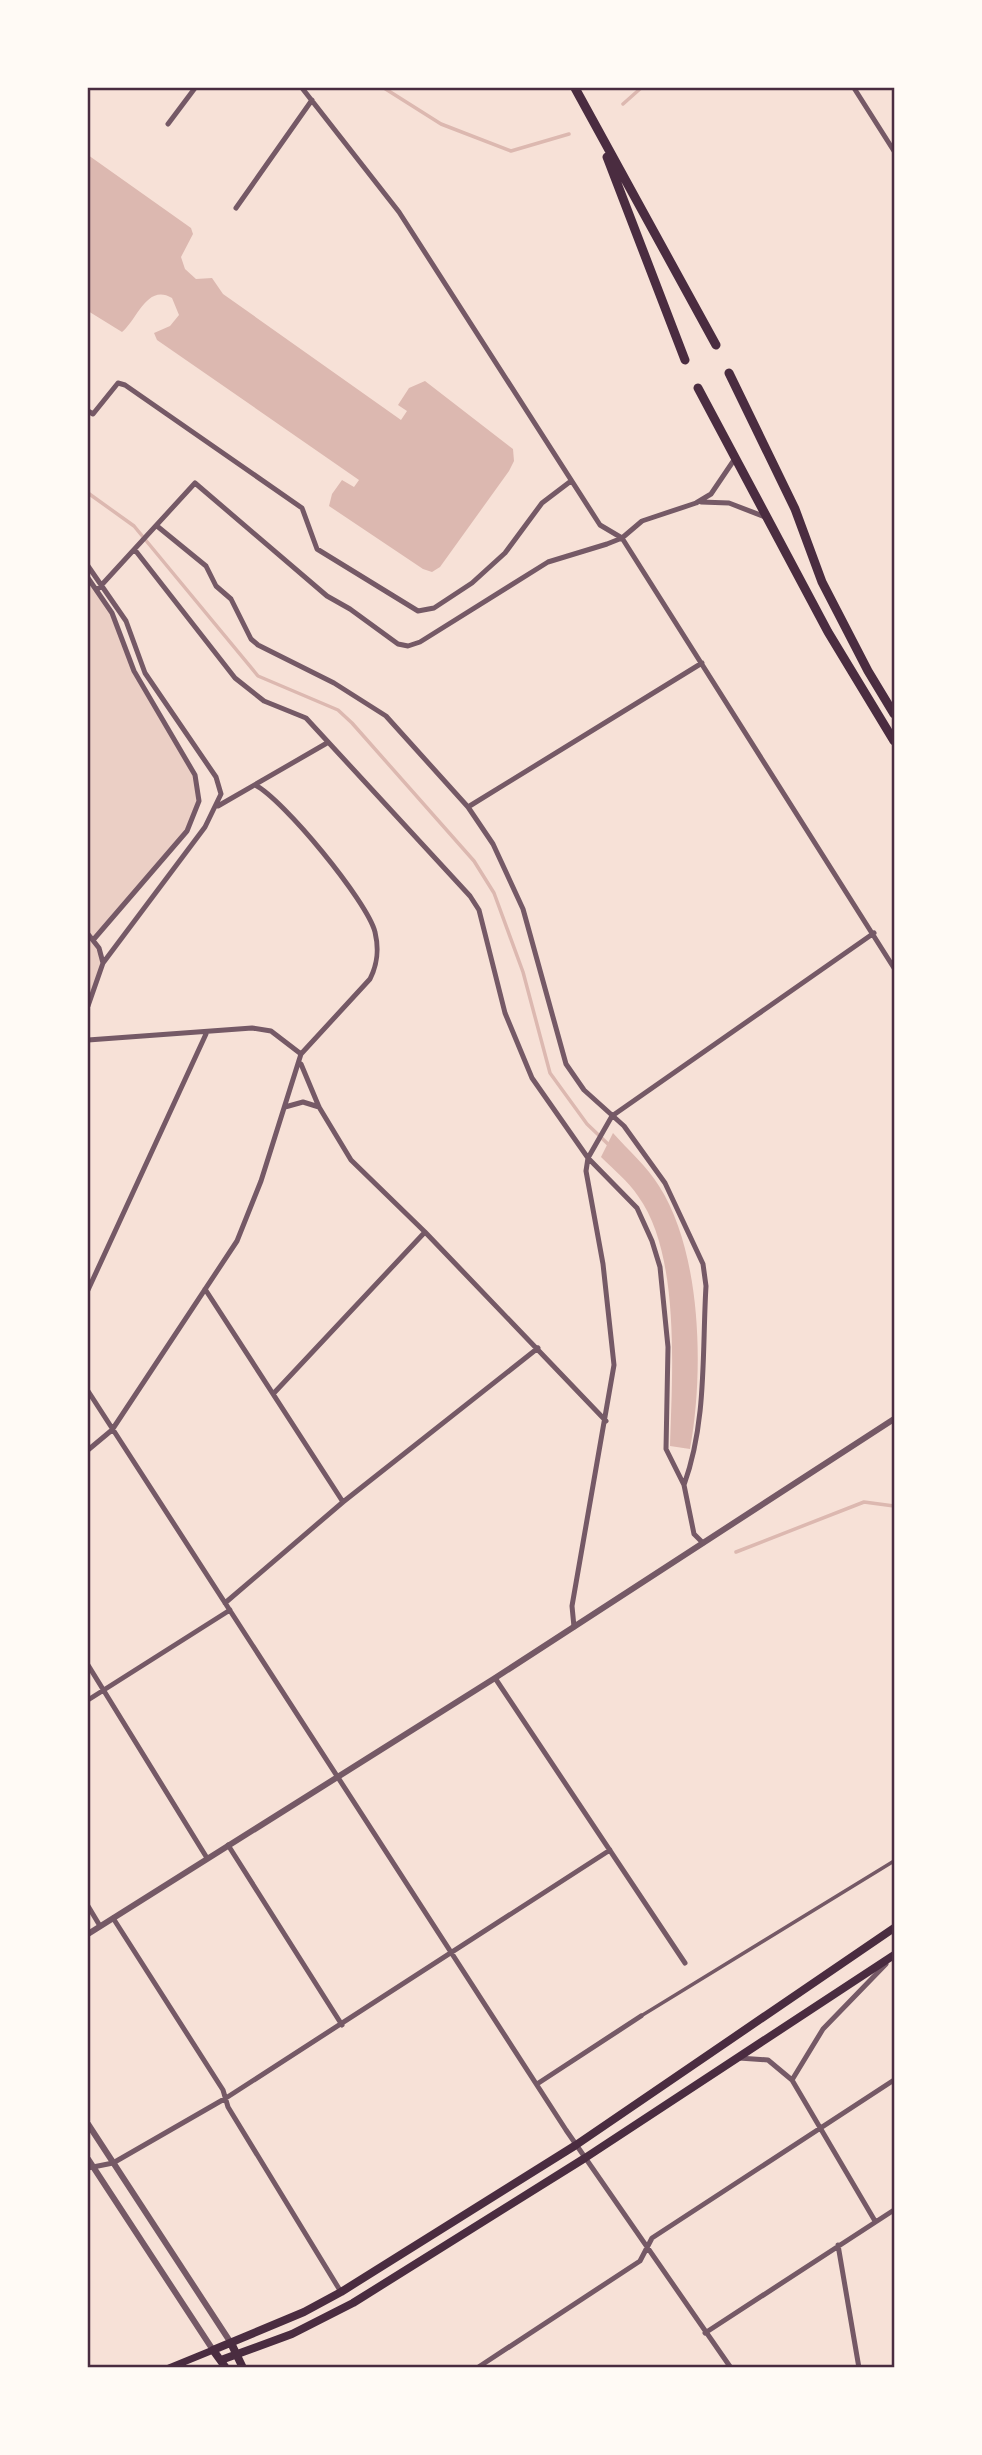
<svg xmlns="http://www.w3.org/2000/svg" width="982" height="2455" viewBox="0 0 982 2455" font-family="Roboto,sans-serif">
<rect width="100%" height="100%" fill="#f7e1d7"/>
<!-- green -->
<path fill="#ebcfc5" d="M 88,578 L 112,613 L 129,661 L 176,739 L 200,791 L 187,831 L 94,938 L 103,963 L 88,1006 Z"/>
<!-- water -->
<path fill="#dcb8b0" d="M 88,155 L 191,228 L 193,234 L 181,257 L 185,269 L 196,279 L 212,278 L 223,294 L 401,420 L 407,411 L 398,405 L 409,388 L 425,381 L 513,449 L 514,461 L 509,471 L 440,567 L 432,572 L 423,569 L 329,506 L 332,494 L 342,480 L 354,487 L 359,480 L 157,340 L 154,333 L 170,326 L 179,315 L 172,298 C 147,283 137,320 122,332 L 88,311 Z
M 613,1133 C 628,1150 647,1166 659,1186 C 702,1253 704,1373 690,1449 L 670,1446 C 672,1376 681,1255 638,1196 C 628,1181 613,1169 601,1157 Z"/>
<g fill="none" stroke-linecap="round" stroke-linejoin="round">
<!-- stream -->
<path stroke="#dcb8b0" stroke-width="3.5" d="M 384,88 L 441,124 L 511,151 L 569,134
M 623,104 L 641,88
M 88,493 L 134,526 L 258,676 L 338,710 L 352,723 L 474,861 L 494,893 L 523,972 L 550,1073 L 587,1124 L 609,1145
M 736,1552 L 864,1502 L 894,1506"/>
<!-- pedestrian -->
<path stroke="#755966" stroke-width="3.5" d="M 641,2016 L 894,1861"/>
<!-- minor -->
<path stroke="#755966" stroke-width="5" d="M 302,88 L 399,212 L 600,525 L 622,538 L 894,968
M 854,88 L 894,151
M 168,124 L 195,88
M 236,208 L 312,100
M 88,411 L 93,414 L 118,383 L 125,385 L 302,508 L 317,549 L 418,611 L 434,608 L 472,583 L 505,553 L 542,503 L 571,481
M 701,502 L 729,503 L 768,518
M 157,526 L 206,566 L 216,586 L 231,599 L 251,639 L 258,645 L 334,683 L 386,716 L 468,807 L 493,844 L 523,909 L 566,1064 L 584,1090 L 624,1126 L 665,1183 L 703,1264 L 706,1286 C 702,1353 707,1421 684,1485
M 135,550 L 235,678 L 264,701 L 306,718 L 470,896 L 479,910 L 505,1013 L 532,1078 L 588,1158 L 637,1208 L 652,1241 L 660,1267 L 668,1347 L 666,1449 L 684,1485 L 694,1534 L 703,1543
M 88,566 L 126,621 L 145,673 L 216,777 L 221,794 L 205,827 L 103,963 L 88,1006
M 88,578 L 112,613 L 134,671 L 195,775 L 199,801 L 187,831 L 94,939
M 97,590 L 195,483 L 327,596 L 350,609 L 398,644 L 408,646 L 420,642 L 548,562 L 607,544 L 622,538 L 642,521 L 696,503 L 711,494 L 734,460
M 255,785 C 283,799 367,901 375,932 C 379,949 378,963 370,979 L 301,1054
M 218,806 L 327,743
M 468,807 L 702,663
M 88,934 L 99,948 L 103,963
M 88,1040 L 252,1028 L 271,1031 L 301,1054
M 301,1064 L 319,1107 L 351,1160 L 425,1232 L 606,1421
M 285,1107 L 303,1102 L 319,1107
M 205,1289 L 343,1502
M 88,1290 L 206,1034
M 88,1391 L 566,2130 L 731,2368
M 274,1393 L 425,1232
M 88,1450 L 112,1430 L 237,1241 L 261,1181 L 301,1054
M 225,1603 L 343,1502 L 538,1348
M 574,1627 L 572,1606 L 614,1365 L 603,1264 L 586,1171 L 588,1158 L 612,1116 L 874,933
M 88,1665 L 207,1858
M 495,1678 L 685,1963
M 88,1700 L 230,1610
M 228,1845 L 342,2025
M 88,1906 L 100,1926
M 113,1918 L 223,2090 L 228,2107 L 341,2292
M 739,2058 L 768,2060 L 792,2080 L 875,2221
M 792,2080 L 823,2029 L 886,1964
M 537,2084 L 641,2016
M 88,2168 L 113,2163 L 226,2098 L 610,1850
M 838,2245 L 859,2368
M 705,2333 L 894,2210
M 477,2368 L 640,2261 L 652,2238 L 894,2080"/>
<!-- tertiary -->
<path stroke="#755966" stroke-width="6" d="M 88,1934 L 495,1678 L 894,1419
M 88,2124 L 231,2343
M 88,2159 L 213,2350"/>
<!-- secondary -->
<path stroke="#4a2c40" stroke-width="7" d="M 169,2368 L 213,2350"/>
<!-- primary -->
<path stroke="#4a2c40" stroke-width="8" d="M 231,2343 L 243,2368
M 221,2360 L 292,2334 L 353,2303 L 585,2158 L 894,1955
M 226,2368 L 213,2350 L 304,2312 L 341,2292 L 576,2145 L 894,1928"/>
<!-- trunk -->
<path stroke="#4a2c40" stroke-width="9" d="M 575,88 L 716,345
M 607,157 L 685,360
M 729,373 L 795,509 L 822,582 L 868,671 L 894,714
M 698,388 L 828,632 L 894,741"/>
</g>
<!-- border -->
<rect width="982" height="2455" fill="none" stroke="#fffaf5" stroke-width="178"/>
<rect x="89" y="89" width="804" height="2277" fill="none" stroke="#4a2c40" stroke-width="2.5"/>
</svg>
